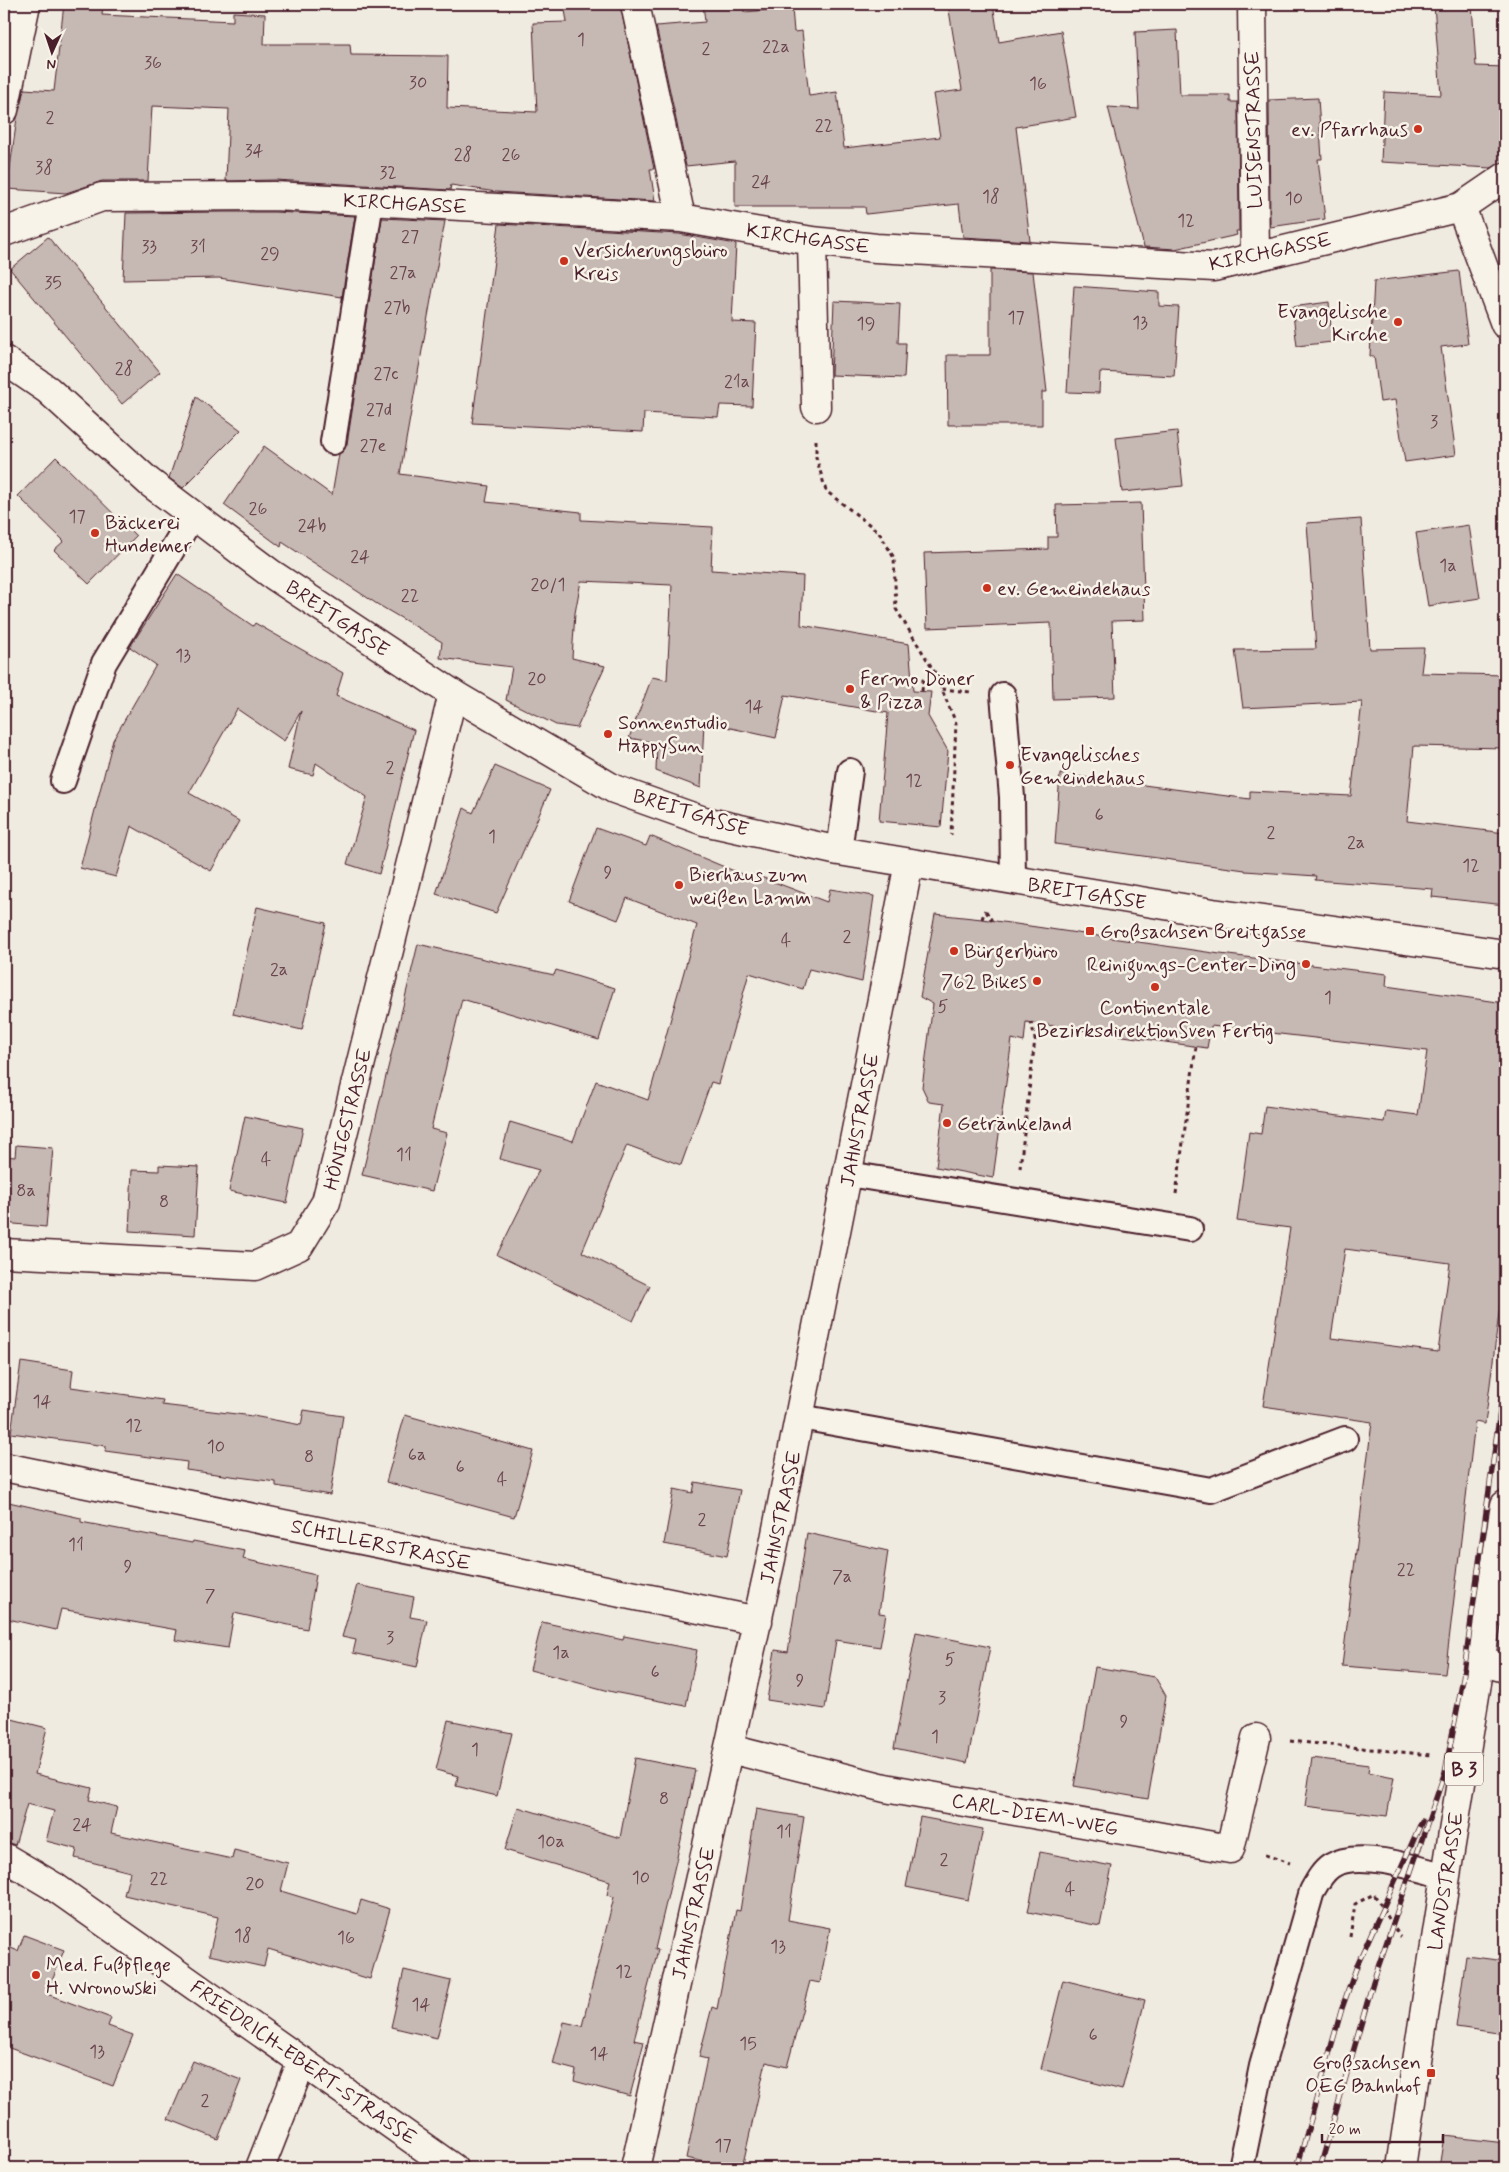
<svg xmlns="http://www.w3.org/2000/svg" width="1509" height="2172" viewBox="0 0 1509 2172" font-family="Mynerve,sans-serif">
<rect width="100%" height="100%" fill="#f0ebe0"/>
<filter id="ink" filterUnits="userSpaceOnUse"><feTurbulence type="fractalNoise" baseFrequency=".02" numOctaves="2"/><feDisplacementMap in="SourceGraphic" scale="10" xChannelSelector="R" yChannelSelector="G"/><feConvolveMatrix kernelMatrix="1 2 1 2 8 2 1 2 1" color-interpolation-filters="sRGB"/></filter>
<g filter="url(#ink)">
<!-- building -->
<path fill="#c6b8b3" stroke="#4a1f2b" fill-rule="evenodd" d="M 64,4 L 103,4 L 102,15 L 233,21 L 233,12 L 265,14 L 264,44 L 350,44 L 351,55 L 448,56 L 447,108 L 537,112 L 533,23 L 567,22 L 564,4 L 620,4 L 654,169 L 650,169 L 655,201 L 496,192 L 451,185 L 450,190 L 275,180 L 226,181 L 229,109 L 152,106 L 148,181 L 102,181 L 66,193 L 7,189 L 17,118 L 24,89 L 54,91 Z
M 703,4 L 744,4 L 744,12 L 792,8 L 794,32 L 802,31 L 809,96 L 837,92 L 844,148 L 940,137 L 933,94 L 962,90 L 948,4 L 993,4 L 999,42 L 1061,31 L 1076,117 L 1016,127 L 1030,241 L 963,237 L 959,204 L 866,214 L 865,207 L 735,207 L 735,161 L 686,166 L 656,26 L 705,22 Z
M 1472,4 L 1476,66 L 1505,67 L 1505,162 L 1491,168 L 1381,162 L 1384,92 L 1441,95 L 1434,5 Z
M 1177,30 L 1180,95 L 1230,95 L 1230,102 L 1238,102 L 1239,231 L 1236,231 L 1237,235 L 1175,249 L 1144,247 L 1108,107 L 1139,109 L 1135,32 Z
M 1318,98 L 1322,159 L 1318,159 L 1325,219 L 1270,227 L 1269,100 Z
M 225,212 L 274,212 L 355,216 L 342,297 L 219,278 L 123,280 L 126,213 Z
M 382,218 L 445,221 L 400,474 L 489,486 L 486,502 L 581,512 L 581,520 L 713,527 L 711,570 L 803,576 L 801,625 L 909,644 L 913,691 L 931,692 L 928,716 L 948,751 L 941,827 L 879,821 L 888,713 L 785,695 L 776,738 L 704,722 L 701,788 L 656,771 L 657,743 L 629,738 L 652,677 L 667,680 L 672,585 L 581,581 L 575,613 L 572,658 L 605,666 L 577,728 L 556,725 L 506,700 L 512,667 L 440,658 L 442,642 L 377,604 L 282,542 L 281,547 L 224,505 L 264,446 L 332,495 L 339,454 L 344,450 L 347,444 Z
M 499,224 L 679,234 L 736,244 L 732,322 L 756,323 L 752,406 L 720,405 L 718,417 L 644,413 L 643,432 L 472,423 Z
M 48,237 L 160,372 L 122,404 L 10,269 Z
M 990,270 L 1033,272 L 1047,392 L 1042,392 L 1042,425 L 948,425 L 947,355 L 990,355 Z
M 1459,271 L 1468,344 L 1441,347 L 1456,455 L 1405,462 L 1395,400 L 1380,402 L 1374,356 L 1370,356 L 1374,281 Z
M 1074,286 L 1159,292 L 1159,306 L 1179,307 L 1174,376 L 1100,372 L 1099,393 L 1067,392 Z
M 834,301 L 900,304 L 898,343 L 906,343 L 904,378 L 831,375 Z
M 1329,302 L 1332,342 L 1297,346 L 1292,307 Z
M 196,397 L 241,430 L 183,488 L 169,478 Z
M 1177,431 L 1183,486 L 1122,492 L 1116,438 Z
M 56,457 L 136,536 L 89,584 L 54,550 L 64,541 L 18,496 Z
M 1141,503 L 1145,620 L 1112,621 L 1115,697 L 1053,699 L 1051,623 L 927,628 L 924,553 L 1048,549 L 1048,537 L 1057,537 L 1056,505 Z
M 1361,519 L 1370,649 L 1424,648 L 1421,673 L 1505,675 L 1505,748 L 1414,746 L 1407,821 L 1505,833 L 1505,905 L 1432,897 L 1433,889 L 1315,880 L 1316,876 L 1245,871 L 1245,870 L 1055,844 L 1060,774 L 1250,799 L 1250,791 L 1351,796 L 1362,702 L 1243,708 L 1235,650 L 1316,649 L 1307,523 Z
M 1469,525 L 1480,598 L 1428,606 L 1416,533 Z
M 177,574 L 253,626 L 255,623 L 343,673 L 336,696 L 414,730 L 379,874 L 347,864 L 367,797 L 316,763 L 313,775 L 288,769 L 301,711 L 284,741 L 237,709 L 189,793 L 239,821 L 211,871 L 131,826 L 116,877 L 80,868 L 113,740 L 156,665 L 130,647 Z
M 495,766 L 550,790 L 496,913 L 436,894 L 464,808 L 473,813 Z
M 596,828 L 646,846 L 650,836 L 751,878 L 753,874 L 827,902 L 830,889 L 874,896 L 862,982 L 809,969 L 803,989 L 749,973 L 718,1084 L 711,1082 L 681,1165 L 627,1145 L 582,1252 L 650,1286 L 633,1321 L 497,1255 L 539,1170 L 500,1159 L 510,1122 L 573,1141 L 596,1081 L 648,1100 L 697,925 L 627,898 L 618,920 L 569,901 Z
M 257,907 L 326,923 L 302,1030 L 233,1014 Z
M 935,914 L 982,919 L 1220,954 L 1387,974 L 1386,986 L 1505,1003 L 1505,1266 L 1485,1424 L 1475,1422 L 1445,1674 L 1342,1666 L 1372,1422 L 1263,1406 L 1290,1228 L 1237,1221 L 1249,1132 L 1261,1134 L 1265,1106 L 1384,1122 L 1386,1111 L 1418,1115 L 1427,1051 L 1211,1026 L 1207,1048 L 1026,1022 L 1024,1042 L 1012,1039 L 993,1178 L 936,1167 L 944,1104 L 929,1102 L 922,1087 L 933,1004 L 920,997 ZM 1345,1249 L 1450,1263 L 1438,1352 L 1331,1338 Z
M 418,944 L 554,975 L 556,970 L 615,988 L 599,1040 L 462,999 L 431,1129 L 447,1133 L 432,1191 L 362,1175 Z
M 245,1116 L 303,1128 L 287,1203 L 229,1191 Z
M 16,1145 L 53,1148 L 46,1227 L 4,1223 L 4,1156 L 15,1157 Z
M 159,1165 L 199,1167 L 195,1235 L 129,1231 L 132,1170 L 159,1171 Z
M 21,1362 L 73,1370 L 71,1387 L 163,1400 L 162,1405 L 253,1416 L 301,1425 L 304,1410 L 343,1416 L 330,1495 L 276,1486 L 276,1482 L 186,1470 L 187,1462 L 105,1451 L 106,1446 L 11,1433 Z
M 405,1415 L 533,1451 L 514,1517 L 386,1482 Z
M 695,1482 L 740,1490 L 727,1556 L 664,1544 L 674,1489 L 693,1493 Z
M 4,1501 L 81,1518 L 81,1522 L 192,1543 L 193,1541 L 245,1551 L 243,1559 L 316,1575 L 307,1629 L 234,1613 L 228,1648 L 175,1640 L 177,1630 L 61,1609 L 56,1630 L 4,1618 Z
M 807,1533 L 888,1551 L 879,1613 L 886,1614 L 880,1647 L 836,1640 L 825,1709 L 767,1700 L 775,1650 L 788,1652 Z
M 357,1585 L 414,1597 L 410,1617 L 427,1620 L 417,1667 L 353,1653 L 356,1640 L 342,1637 Z
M 542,1622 L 623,1640 L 624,1636 L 697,1650 L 686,1706 L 613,1692 L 530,1670 Z
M 916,1632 L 990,1647 L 967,1763 L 894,1748 Z
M 1095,1667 L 1155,1677 L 1166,1696 L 1148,1799 L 1074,1786 Z
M 4,1717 L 47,1728 L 35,1774 L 92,1788 L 89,1800 L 117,1807 L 111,1833 L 232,1859 L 234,1850 L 288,1863 L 281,1891 L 357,1914 L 361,1900 L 390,1909 L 370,1979 L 268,1949 L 264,1967 L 209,1955 L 218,1917 L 124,1895 L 130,1872 L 75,1858 L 77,1849 L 46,1841 L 54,1811 L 27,1804 L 15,1845 L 4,1841 Z
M 448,1720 L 512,1733 L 497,1796 L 456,1786 L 458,1776 L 436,1770 Z
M 635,1758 L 695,1770 L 681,1840 L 655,1949 L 658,1950 L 634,2040 L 644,2042 L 630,2096 L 574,2081 L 576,2070 L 553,2064 L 564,2022 L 582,2026 L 614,1897 L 607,1895 L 610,1881 L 505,1850 L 518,1807 L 620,1838 Z
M 1312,1758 L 1369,1765 L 1368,1772 L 1394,1777 L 1387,1816 L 1305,1806 Z
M 756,1809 L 804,1817 L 788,1920 L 830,1928 L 820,1983 L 810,1981 L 787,2067 L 766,2062 L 742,2168 L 733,2168 L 686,2158 L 707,2059 L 699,2057 L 712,2007 L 717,2009 L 736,1910 L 740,1911 Z
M 920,1817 L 983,1829 L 968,1900 L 906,1887 Z
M 1040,1852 L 1112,1866 L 1100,1926 L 1028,1912 Z
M 24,1935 L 64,1950 L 47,1994 L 111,2018 L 108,2026 L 133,2035 L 113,2086 L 4,2046 L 4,1945 L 18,1951 Z
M 1466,1956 L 1505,1961 L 1505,2034 L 1456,2027 Z
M 404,1970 L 451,1981 L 437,2038 L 391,2027 Z
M 1063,1980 L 1145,2000 L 1122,2090 L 1041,2069 Z
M 193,2061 L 241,2080 L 218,2139 L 168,2119 Z
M 1444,2136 L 1505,2143 L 1505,2168 L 1439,2168 Z"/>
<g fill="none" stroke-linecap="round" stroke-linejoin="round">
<!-- lane casing -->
<g stroke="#4a1f2b" stroke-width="28">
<path id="lane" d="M 333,442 L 371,202
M 1003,695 L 1012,797 L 1013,881
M 63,781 L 104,663 L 193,515
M 839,851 L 850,771
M 848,1174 L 1190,1229
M 800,1417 L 1211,1490 L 1345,1439
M 1241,2168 L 1262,2066 L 1312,1891 C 1317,1882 1322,1872 1331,1866 C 1357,1849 1417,1868 1445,1876"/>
</g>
<!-- street casing -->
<g stroke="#4a1f2b" stroke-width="31">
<path id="street" d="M 635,4 L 681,218
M 1252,4 L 1255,257
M 4,110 L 26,4
M 1461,207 L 1505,324
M 4,232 L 102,197 L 274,196 L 681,218 L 812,241 L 876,248 L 1214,267 L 1461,207 L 1505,177
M 812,241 L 816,407
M 4,1253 L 255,1266 L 299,1246 L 326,1202 L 453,694
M 4,1467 L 758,1621
M 1481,1661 L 1505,1668
M 730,1749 L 885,1788 L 1230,1849 L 1256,1738
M 4,1857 L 53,1886 L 453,2168
M 260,2168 L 302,2061
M 635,2168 L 771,1559 L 909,863"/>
</g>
<!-- secondary casing -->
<g stroke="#4a1f2b" stroke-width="31">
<path id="secondary" d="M 4,360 L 48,390 L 149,482 L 270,573 L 453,694 L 614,789 L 704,821 L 839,851 L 1213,913 L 1505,954"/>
</g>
<!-- primary casing -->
<g stroke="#4a1f2b" stroke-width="31">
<path id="primary" d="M 1401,2168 C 1433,1947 1471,1726 1505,1505"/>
</g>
<!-- path -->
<path stroke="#4a1f2b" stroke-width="3" stroke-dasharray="4 4" stroke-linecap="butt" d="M 816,440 L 816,457 L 826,491 L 879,532 L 894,558 L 896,609 L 934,671 L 956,723 L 951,835
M 942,689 L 971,692
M 922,691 L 923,680 L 934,671
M 986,911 L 992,921
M 982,919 L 985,910
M 1020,1168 L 1035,1039 L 1031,1022
M 1176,1194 L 1196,1046
M 1290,1741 L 1431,1755
M 1265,1855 L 1290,1863
M 1350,1937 L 1355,1904 L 1374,1894 L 1400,1937"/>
<!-- lane -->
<use href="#lane" stroke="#f7f3e8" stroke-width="24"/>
<!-- street -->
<use href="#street" stroke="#f7f3e8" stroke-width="28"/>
<!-- secondary -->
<use href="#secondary" stroke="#f7f3e8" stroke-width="28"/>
<!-- primary -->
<use href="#primary" stroke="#f7f3e8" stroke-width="28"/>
<!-- rail casing -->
<g stroke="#4a1f2b" stroke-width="5.5">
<path id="rail" d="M 1297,2168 L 1342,2008 L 1358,1963 L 1422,1821
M 1320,2168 L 1373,1982 L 1445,1772 L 1463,1679 L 1505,1375"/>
</g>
<!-- rail -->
<use href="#rail" stroke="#f7f3e8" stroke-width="4" stroke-dasharray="11" stroke-linecap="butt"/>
</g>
</g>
<!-- markers -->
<g fill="#c8321e" stroke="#f7f3e8" stroke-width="2">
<circle cx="1418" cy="129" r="5"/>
<circle cx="564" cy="261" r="5"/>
<circle cx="1398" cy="322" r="5"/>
<circle cx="95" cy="533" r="5"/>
<circle cx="987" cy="588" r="5"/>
<circle cx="850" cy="689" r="5"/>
<circle cx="608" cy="734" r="5"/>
<circle cx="1010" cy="765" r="5"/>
<circle cx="679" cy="885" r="5"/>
<rect x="1085" y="926" width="10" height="10" rx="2.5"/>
<circle cx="954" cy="951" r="5"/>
<circle cx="1306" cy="964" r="5"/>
<circle cx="1037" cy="981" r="5"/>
<circle cx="1155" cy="987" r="5"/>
<circle cx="947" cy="1123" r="5"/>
<circle cx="36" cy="1975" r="5"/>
<rect x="1426" y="2068" width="10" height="10" rx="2.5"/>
</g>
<g text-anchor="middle" stroke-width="5" stroke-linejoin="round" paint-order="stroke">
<!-- number labels -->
<g font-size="18" fill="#69454d">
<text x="581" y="45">1</text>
<text x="776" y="52">22a</text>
<text x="706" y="54">2</text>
<text x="153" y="68">36</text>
<text x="418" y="88">30</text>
<text x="1038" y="89">16</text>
<text x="50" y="123">2</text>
<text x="824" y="131">22</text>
<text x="254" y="156">34</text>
<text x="463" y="160">28</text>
<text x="511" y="160">26</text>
<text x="44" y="173">38</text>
<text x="388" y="178">32</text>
<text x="761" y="187">24</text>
<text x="991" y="202">18</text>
<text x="1294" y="204">10</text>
<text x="1186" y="226">12</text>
<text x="410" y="242">27</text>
<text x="149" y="252">33</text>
<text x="198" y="252">31</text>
<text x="270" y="259">29</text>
<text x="403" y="278">27a</text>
<text x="53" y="288">35</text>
<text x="397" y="313">27b</text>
<text x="1016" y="323">17</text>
<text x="1140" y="328">13</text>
<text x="866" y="329">19</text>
<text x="124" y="374">28</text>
<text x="386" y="379">27c</text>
<text x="737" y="387">21a</text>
<text x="379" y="415">27d</text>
<text x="1434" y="427">3</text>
<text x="373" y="451">27e</text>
<text x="258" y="514">26</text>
<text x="77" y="522">17</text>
<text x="312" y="531">24b</text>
<text x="360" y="562">24</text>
<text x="1448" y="571">1a</text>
<text x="548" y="590">20/1</text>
<text x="410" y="601">22</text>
<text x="183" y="661">13</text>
<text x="537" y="684">20</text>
<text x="754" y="712">14</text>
<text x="390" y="773">2</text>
<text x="914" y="786">12</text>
<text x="1099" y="820">6</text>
<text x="1271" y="838">2</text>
<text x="492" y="842">1</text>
<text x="1356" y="848">2a</text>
<text x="1471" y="871">12</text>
<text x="608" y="878">9</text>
<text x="847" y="942">2</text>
<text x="786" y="946">4</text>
<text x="279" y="975">2a</text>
<text x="1328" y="1003">1</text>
<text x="943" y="1012">5</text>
<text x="404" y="1160">11</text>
<text x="266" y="1165">4</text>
<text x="26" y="1196">8a</text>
<text x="164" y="1207">8</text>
<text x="42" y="1407">14</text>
<text x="134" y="1431">12</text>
<text x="216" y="1452">10</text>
<text x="417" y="1460">6a</text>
<text x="309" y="1462">8</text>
<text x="460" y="1472">6</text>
<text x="502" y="1485">4</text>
<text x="702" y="1525">2</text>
<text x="76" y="1550">11</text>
<text x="128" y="1572">9</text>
<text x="1406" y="1575">22</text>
<text x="842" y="1582">7a</text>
<text x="210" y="1601">7</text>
<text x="390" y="1643">3</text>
<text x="561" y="1658">1a</text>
<text x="950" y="1665">5</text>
<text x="655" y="1677">6</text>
<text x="800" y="1686">9</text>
<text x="942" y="1703">3</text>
<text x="1124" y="1727">9</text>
<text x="935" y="1742">1</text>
<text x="475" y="1755">1</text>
<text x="664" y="1804">8</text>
<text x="82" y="1830">24</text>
<text x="784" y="1837">11</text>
<text x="551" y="1847">10a</text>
<text x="944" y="1865">2</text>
<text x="641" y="1883">10</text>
<text x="159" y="1884">22</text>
<text x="255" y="1889">20</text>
<text x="1070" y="1895">4</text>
<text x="243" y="1941">18</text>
<text x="346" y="1943">16</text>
<text x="778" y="1952">13</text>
<text x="624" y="1977">12</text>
<text x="421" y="2010">14</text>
<text x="1093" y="2040">6</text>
<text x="748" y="2049">15</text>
<text x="97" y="2057">13</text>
<text x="599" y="2059">14</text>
<text x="205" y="2106">2</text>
<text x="723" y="2151">17</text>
</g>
<!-- shield labels -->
<rect fill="#f7f3e8" stroke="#7e5f64" stroke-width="1" x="1445" y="1752.5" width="38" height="33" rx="4"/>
<g font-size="19" font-weight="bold" fill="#4a1f2b">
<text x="1464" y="1776">B 3</text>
</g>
<!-- poi labels -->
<g font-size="20" fill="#4a1f2b" stroke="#f7f3e8" text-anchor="start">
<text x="1408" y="136" text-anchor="end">ev. Pfarrhaus</text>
<text x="574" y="257">Versicherungsbüro<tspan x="574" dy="23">Kreis</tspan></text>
<text x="1388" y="318" text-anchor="end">Evangelische<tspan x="1388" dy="23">Kirche</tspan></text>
<text x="105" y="529">Bäckerei<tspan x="105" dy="23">Hundemer</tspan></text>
<text x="997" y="595">ev. Gemeindehaus</text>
<text x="860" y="685">Fermo Döner<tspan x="860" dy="23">&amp; Pizza</tspan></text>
<text x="618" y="729">Sonnenstudio<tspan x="618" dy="23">HappySun</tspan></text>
<text x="1020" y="761">Evangelisches<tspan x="1020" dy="23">Gemeindehaus</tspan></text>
<text x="689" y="881">Bierhaus zum<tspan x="689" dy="23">weißen Lamm</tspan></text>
<text x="1100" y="938">Großsachsen Breitgasse</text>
<text x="964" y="958">Bürgerbüro</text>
<text x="1296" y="971" text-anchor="end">Reinigungs-Center-Ding</text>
<text x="1027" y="988" text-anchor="end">762 Bikes</text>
<text x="1155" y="1014" text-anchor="middle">Continentale<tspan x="1155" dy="23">BezirksdirektionSven Fertig</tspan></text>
<text x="957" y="1130">Getränkeland</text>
<text x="46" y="1971">Med. Fußpflege<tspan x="46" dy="23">H. Wronowski</tspan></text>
<text x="1421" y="2069" text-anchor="end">Großsachsen<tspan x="1421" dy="23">OEG Bahnhof</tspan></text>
</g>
<!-- street labels -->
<g font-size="20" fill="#4a1f2b" stroke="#f7f3e8">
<text transform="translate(1253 130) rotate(-91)" y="7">LUISENSTRASSE</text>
<text transform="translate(405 203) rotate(3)" y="7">KIRCHGASSE</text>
<text transform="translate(808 238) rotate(8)" y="7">KIRCHGASSE</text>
<text transform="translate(1270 251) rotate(-12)" y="7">KIRCHGASSE</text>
<text transform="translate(338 618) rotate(34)" y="7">BREITGASSE</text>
<text transform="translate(691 812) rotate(17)" y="7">BREITGASSE</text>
<text transform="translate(1087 893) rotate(9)" y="7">BREITGASSE</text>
<text transform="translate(347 1119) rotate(-76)" y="7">HÖNIGSTRASSE</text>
<text transform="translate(859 1120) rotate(-79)" y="7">JAHNSTRASSE</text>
<text transform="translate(780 1517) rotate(-78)" y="7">JAHNSTRASSE</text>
<text transform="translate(381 1544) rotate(12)" y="7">SCHILLERSTRASSE</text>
<text transform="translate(1035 1814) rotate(10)" y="7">CARL-DIEM-WEG</text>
<text transform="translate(1445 1881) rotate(-81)" y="7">LANDSTRASSE</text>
<text transform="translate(693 1913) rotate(-77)" y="7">JAHNSTRASSE</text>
<text transform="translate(304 2062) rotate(35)" y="7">FRIEDRICH-EBERT-STRASSE</text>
</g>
</g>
<!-- margin -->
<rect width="1509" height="2172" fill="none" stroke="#f7f3e8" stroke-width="20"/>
<rect x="10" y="10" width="1489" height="2152" fill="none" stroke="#4a1f2b" stroke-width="2" filter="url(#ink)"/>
<!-- north arrow -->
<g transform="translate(52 52) rotate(183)" stroke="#f7f3e8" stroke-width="4" paint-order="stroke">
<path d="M0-4L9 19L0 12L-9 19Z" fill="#4a1f2b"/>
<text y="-8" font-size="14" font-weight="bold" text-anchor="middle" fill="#4a1f2b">N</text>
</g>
<!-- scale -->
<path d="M1322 2134v8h121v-8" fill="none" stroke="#4a1f2b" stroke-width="2.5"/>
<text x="1329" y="2134" font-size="15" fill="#4a1f2b" stroke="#f7f3e8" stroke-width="4" paint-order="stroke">20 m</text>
</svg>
